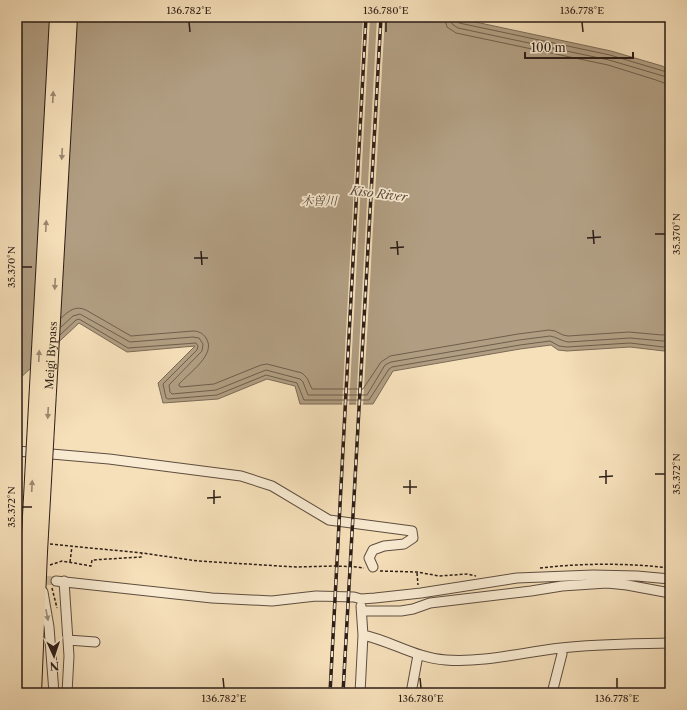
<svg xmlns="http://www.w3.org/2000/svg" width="687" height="710" viewBox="0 0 687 710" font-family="'Libre Caslon Text','Noto Serif JP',serif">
<rect width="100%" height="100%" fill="#f6e0ba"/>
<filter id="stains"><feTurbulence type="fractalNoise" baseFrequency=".005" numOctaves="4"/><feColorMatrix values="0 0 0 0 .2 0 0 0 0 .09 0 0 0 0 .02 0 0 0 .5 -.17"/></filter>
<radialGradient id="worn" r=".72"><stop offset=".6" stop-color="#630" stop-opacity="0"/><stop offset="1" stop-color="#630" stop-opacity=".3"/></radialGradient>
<!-- water -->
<path fill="#b19e82" stroke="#7b6a57" d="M 17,17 L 452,17 L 611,51 L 662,66 L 670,70 L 670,349 L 664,351 L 630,347 L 567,351 L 558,350 L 551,345 L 520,349 L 393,371 L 373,404 L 300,404 L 295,386 L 267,379 L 218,399 L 163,403 L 158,383 L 195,346 L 127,352 L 79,323 L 17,381 Z"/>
<!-- pier -->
<path fill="#f6e0ba" d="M 363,17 L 370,17 L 349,406 L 342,406 Z
M 377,17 L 385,17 L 363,406 L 356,406 Z"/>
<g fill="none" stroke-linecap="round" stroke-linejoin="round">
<!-- shore -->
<path stroke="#6e5e4c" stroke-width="1" d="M 444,17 L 447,27 L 456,33 L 608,65 L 656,80 L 664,83 L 670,84
M 450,17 L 452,24 L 458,28 L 609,60 L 670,78
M 455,17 L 456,20 L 459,23 L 610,55 L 670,73
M 61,318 C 69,311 75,305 86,310 L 131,336 L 193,331 C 198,331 203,333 206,338 C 217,354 189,373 179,384 L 179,386 L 181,387 L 214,384 L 261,365 L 267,364 L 302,373 L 307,378 L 312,389 L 363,389 L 381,362 L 390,356 L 518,334 L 549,330 L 555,331 L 563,335 L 568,336 L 629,332 L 662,335 L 670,334
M 61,327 L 73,316 L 80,314 L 130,342 L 193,337 L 199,338 L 203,344 L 202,351 L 169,385 L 170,392 L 172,394 L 216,390 L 266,370 L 300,379 L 303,382 L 308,395 L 367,395 L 385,365 L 391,362 L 519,340 L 550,336 C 557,337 561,341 568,342 L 630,338 L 663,341 L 670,340
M 60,335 L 76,320 L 79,319 L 128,348 L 196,343 L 198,346 L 197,350 L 163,384 L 166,398 L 168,399 L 217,395 L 266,375 L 297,383 L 304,400 L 369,400 L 389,369 L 392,367 L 520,345 L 550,341 L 559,346 L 567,347 L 630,343 L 663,347 L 670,345"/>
<!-- minor-tunnel -->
<path stroke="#cdb999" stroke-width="9" stroke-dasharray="9 4.5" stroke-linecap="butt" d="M 17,578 L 56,581"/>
<!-- minor casing -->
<g stroke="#5e4e3f" stroke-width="11">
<path id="minor" d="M 17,451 L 109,459 L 241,476 L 272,486 L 329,520 L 412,531 L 413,538 L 404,544 L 384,546 L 373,550 L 369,558 L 373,567
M 56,581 L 212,598 L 272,601 L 316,596 L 354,597 L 361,599 L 375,598 L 421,593 L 517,578 L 593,575 L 637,576 L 670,579
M 64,581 L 69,656 L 67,693
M 43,592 L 49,627 L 54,693
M 17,599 L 23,583
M 362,611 L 401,611 L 413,609 L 430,603 L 531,591 L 562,586 L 607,583 L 627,585 L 670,593
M 363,635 C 391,641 416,658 446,660 C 483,663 524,652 561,648 C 597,644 634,644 670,643
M 68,640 L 95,642
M 360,693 L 363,635 L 361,606
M 411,693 L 418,655
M 552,693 L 562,654 L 562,648"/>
</g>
<!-- highway casing -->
<g stroke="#2b1d16" stroke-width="16">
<path id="highway" d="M 21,693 L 28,553
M 34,693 L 40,552"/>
</g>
<!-- path -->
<path stroke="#2b1d16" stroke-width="1.5" stroke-dasharray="3 2" stroke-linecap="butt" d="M 50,544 L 142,553 L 198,561 L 296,567 L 336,566 L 357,567 L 364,568
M 70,562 L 72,546
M 50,565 L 62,561 L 91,566 L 92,560 L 141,557 L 142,553
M 540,568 C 583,563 627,563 670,568
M 380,571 L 417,572 L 439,576 L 467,574 L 476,576
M 417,573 L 418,585
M 52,588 L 57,608"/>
<!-- minor -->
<use href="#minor" stroke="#f9ebd2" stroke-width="9"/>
<!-- highway -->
<use href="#highway" stroke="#f6e0ba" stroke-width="14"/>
<!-- rail casing -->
<g stroke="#2b1d16" stroke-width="3.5">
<path id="rail" d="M 330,693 L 366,17
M 343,693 L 381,17"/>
</g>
<!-- rail -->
<use href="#rail" stroke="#f9ebd2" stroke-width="2" stroke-dasharray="6" stroke-linecap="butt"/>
<!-- highway-bridge casing -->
<g stroke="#2b1d16" stroke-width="16" stroke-linecap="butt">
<g id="highway-bridge">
<path id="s1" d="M 40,552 L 70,17"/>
<path d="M 28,553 L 57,17"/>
</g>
</g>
<!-- highway-bridge -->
<use href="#highway-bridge" stroke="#f6e0ba" stroke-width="14"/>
</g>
<!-- one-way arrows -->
<defs><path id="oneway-solid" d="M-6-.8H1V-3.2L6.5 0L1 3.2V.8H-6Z"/></defs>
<g fill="#9b8870">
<use href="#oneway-solid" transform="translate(53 97) rotate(-87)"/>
<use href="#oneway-solid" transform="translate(62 154) rotate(93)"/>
<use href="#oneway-solid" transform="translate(46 226) rotate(-87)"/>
<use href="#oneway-solid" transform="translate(55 284) rotate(93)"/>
<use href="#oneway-solid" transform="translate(39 356) rotate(-87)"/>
<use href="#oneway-solid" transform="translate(48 413) rotate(93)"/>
<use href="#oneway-solid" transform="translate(32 486) rotate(-87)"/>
</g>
<use fill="#9c8e7d" href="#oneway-solid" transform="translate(47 615) rotate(79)"/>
<!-- ticks -->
<path fill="none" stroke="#2b1d16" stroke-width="1.5" d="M 189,22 L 190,32M 386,22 L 386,32M 582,22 L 583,32M 593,230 L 594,244M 655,234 L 665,234M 587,238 L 601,237M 397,241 L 398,255M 390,248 L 404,247M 201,251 L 202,265M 194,258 L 208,258M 22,267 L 32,267M 606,470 L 606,484M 655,474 L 665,474M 599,477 L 613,476M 410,480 L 410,494M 403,487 L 417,487M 214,490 L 214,504M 207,498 L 221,497M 22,507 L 32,507M 223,678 L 224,688M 420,678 L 421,688M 617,678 L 617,688"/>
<g text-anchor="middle" stroke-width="3.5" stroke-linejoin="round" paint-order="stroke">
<!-- street labels -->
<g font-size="11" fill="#2b1d16" stroke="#f9ebd2">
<text dy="4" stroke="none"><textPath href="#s1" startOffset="197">Meigi Bypass</textPath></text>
</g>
<!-- water labels -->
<g font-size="12" font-style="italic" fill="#5a4a3c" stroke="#f9ebd2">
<text transform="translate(379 194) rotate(7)" y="4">Kiso River</text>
<text x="319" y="205">木曽川</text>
</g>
</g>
<!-- margin -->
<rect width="687" height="710" fill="none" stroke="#f6e0ba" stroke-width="44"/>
<!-- north arrow -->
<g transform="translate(54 656) rotate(177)" stroke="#f9ebd2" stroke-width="3" paint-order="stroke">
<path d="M0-3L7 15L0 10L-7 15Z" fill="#2b1d16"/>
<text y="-6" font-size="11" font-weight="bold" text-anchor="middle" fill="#2b1d16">N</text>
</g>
<!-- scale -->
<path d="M525 52v6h108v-6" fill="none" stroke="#2b1d16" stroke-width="2"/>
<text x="531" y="52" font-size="12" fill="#2b1d16" stroke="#f9ebd2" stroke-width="3" paint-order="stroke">100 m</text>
<rect x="22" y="22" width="643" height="666" fill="none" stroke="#2b1d16" stroke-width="1.5"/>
<g font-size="10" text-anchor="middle" fill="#2b1d16">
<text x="189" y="14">136.782°E</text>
<text x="386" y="14">136.780°E</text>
<text x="582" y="14">136.778°E</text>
<text transform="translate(676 234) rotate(-90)" y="4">35.370°N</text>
<text transform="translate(11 267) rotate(-90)" y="4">35.370°N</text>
<text transform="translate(676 474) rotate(-90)" y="4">35.372°N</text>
<text transform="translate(11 507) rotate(-90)" y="4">35.372°N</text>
<text x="224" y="702">136.782°E</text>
<text x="421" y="702">136.780°E</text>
<text x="617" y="702">136.778°E</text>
</g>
<rect width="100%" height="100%" filter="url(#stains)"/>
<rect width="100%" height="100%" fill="url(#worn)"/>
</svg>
